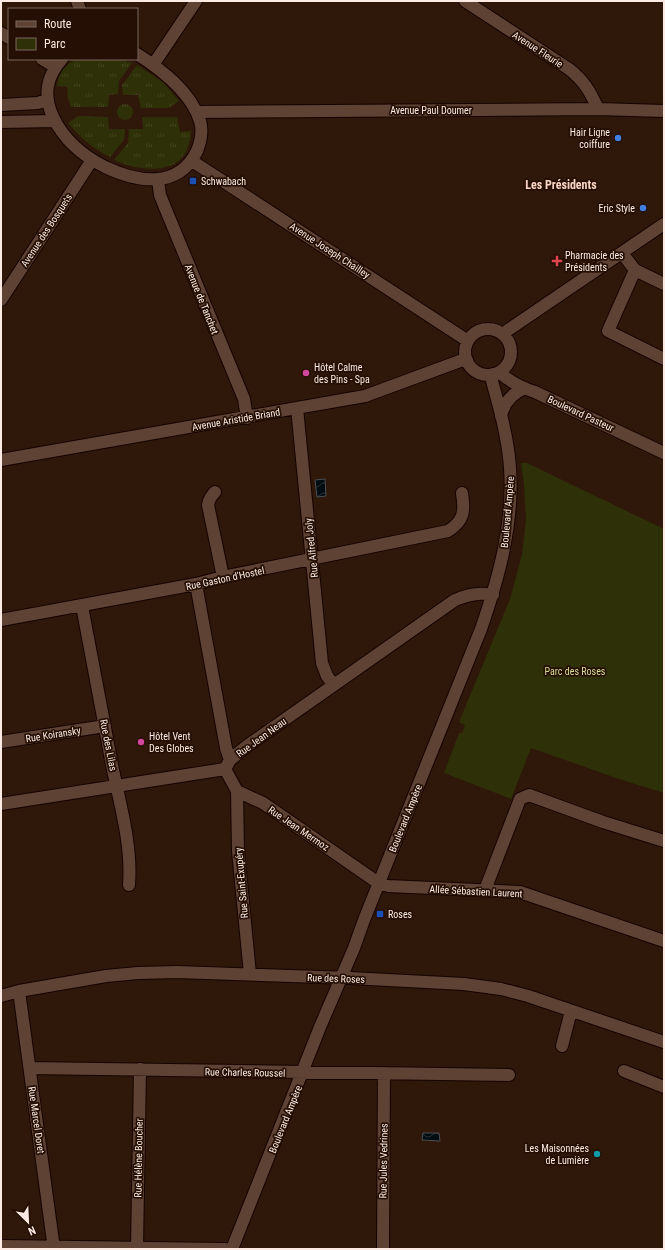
<svg xmlns="http://www.w3.org/2000/svg" width="665" height="1250" viewBox="0 0 665 1250" font-family="'Roboto Condensed',sans-serif">
<defs>
<pattern id="grass-tufts" width="24" height="20" patternUnits="userSpaceOnUse"><rect width="24" height="20" fill="#2e3007"/><path d="M3 7l-1-3M5 7V3M7 7l1-3M15 17l-1-3M17 17v-4M19 17l1-3" fill="none" stroke="#43441f"/></pattern>
<pattern id="water-waves" width="16" height="10" patternUnits="userSpaceOnUse"><rect width="16" height="10" fill="#010c13"/><path d="M0 5q4-4 8 0t8 0" fill="none" stroke="#273035"/></pattern>
</defs>
<rect width="100%" height="100%" fill="#2f170a"/>
<!-- grass -->
<path fill="url(#grass-tufts)" d="M 77,59 L 120,59 L 132,63 L 119,81 L 118,94 L 109,95 L 108,107 L 71,107 L 68,98 L 67,87 L 57,86 C 58,74 66,63 77,59 Z
M 137,65 L 163,82 L 179,101 L 169,108 L 141,108 L 138,95 L 123,95 L 122,85 Z
M117 112a8 8 0 1 1 16 0a8 8 0 1 1-16 0Z
M 78,116 L 108,117 L 109,129 L 125,129 L 124,140 L 110,157 C 93,149 80,137 68,123 Z
M 142,117 L 177,117 L 180,132 L 191,131 C 191,137 189,144 187,149 C 176,177 135,170 114,160 L 128,143 L 129,129 L 143,129 Z"/>
<!-- green -->
<path fill="#2e3007" d="M 521,463 L 527,463 L 664,529 L 664,793 L 619,779 L 531,748 L 511,799 L 444,773 L 459,733 L 462,733 L 465,725 L 459,722 L 510,599 L 522,554 L 526,520 L 524,485 Z"/>
<!-- water -->
<path fill="url(#water-waves)" stroke="#4d4f51" d="M 325,479 L 326,496 L 317,497 L 315,480 Z
M 423,1133 L 439,1133 L 440,1141 L 422,1140 Z"/>
<g fill="none" stroke-linecap="round" stroke-linejoin="round">
<!-- minor casing -->
<g stroke="#160300" stroke-width="14">
<path id="minor" d="M 77,1 L 80,9
M 465,1 L 569,69 C 584,81 590,91 598,109
M 1,33 L 9,38
M 42,59 L 55,67
M 62,59 C 46,77 43,95 53,117 C 64,140 83,156 105,167 C 137,182 178,190 197,151 C 201,141 203,131 200,121 C 191,92 162,70 137,54
M 153,65 L 196,1
M 1,105 L 38,103 L 47,100
M 197,112 L 598,109 L 664,111
M 1,122 L 55,121
M 192,161 L 468,341
M 158,180 L 160,195 L 164,205 L 244,399 L 247,418
M 622,253 L 635,270 L 664,284
M 635,270 L 608,331 L 664,359
M 1,300 L 92,160
M465 352a23 23 0 1 1 46 0a23 23 0 1 1-46 0Z
M 504,335 L 508,330 L 664,224
M 499,372 C 509,381 522,388 535,392 L 664,453
M 297,408 L 322,663 L 327,676 L 334,685
M 501,416 C 504,402 513,393 525,388
M 1,460 L 365,396 L 460,361 L 467,360
M 215,492 C 211,496 209,499 208,505 L 223,577
M 196,584 L 226,748 L 230,760
M 82,606 C 92,659 102,712 112,765 C 120,805 132,844 129,885
M 1,620 L 196,584 L 223,577 L 448,531 C 464,521 465,511 462,493
M 1,742 L 105,726
M 225,769 L 237,791 L 263,803 L 374,880 L 388,886 L 520,892 L 664,941
M 225,769 L 230,760 L 247,746 L 455,600 C 468,595 479,592 493,595
M 237,791 L 238,851 L 250,974
M 1,804 L 225,769
M 485,890 L 520,799 L 529,795 L 603,822 L 664,841
M 19,991 L 54,1249
M 1,996 L 19,991 L 106,976 L 138,973 L 177,972 L 350,978 L 464,984 L 501,989 L 528,996 L 664,1042
M 562,1046 L 571,1011
M 30,1068 L 509,1075
M 624,1071 L 664,1087
M 1,1246 L 225,1249
M 137,1247 L 140,1069
M 232,1249 L 320,1027 L 354,948 L 364,920 L 481,629 C 499,577 514,523 510,468 C 508,438 500,410 492,381 L 493,374
M 383,1249 L 384,1073"/>
</g>
<!-- minor -->
<use href="#minor" stroke="#5e4334" stroke-width="12"/>
</g>
<!-- markers -->
<g fill="#3f7fe0" stroke="#250e03" stroke-width="1.5">
<circle cx="618" cy="138" r="4"/>
<circle cx="643" cy="208" r="4"/>
</g>
<g fill="#1a4fb4" stroke="#250e03" stroke-width="1.5">
<rect x="189" y="177" width="8" height="8" rx="2"/>
<rect x="376" y="910" width="8" height="8" rx="2"/>
</g>
<path fill="#e0444e" stroke="#250e03" stroke-width="1.5" d="M555 255h4v4h4v4h-4v4h-4v-4h-4v-4h4z"/>
<g fill="#d1479c" stroke="#250e03" stroke-width="1.5">
<circle cx="306" cy="373" r="4"/>
<circle cx="141" cy="742" r="4"/>
</g>
<circle fill="#0f9aa8" stroke="#250e03" stroke-width="1.5" cx="597" cy="1154" r="4"/>
<g text-anchor="middle" stroke-width="3.5" stroke-linejoin="round" paint-order="stroke">
<!-- street labels -->
<g font-size="10" fill="#fdebe3" stroke="#250e03">
<text transform="translate(538 49) rotate(33)" y="4">Avenue Fleurie</text>
<text x="431" y="114">Avenue Paul Doumer</text>
<text transform="translate(46 230) rotate(-57)" y="4">Avenue des Bosquets</text>
<text transform="translate(330 250) rotate(33)" y="4">Avenue Joseph Chailley</text>
<text transform="translate(202 299) rotate(68)" y="4">Avenue de Tanchet</text>
<text transform="translate(581 413) rotate(25)" y="4">Boulevard Pasteur</text>
<text transform="translate(236 419) rotate(-10)" y="4">Avenue Aristide Briand</text>
<text transform="translate(507 512) rotate(-85)" y="4">Boulevard Ampère</text>
<text transform="translate(311 548) rotate(-96)" y="4">Rue Alfred Joly</text>
<text transform="translate(225 578) rotate(-12)" y="4">Rue Gaston d'Hostel</text>
<text transform="translate(53 734) rotate(-9)" y="4">Rue Koiransky</text>
<text transform="translate(261 737) rotate(-36)" y="4">Rue Jean Neau</text>
<text transform="translate(109 745) rotate(79)" y="4">Rue des Lilas</text>
<text transform="translate(405 818) rotate(-68)" y="4">Boulevard Ampère</text>
<text transform="translate(299 828) rotate(34)" y="4">Rue Jean Mermoz</text>
<text transform="translate(241 883) rotate(-95)" y="4">Rue Saint-Exupéry</text>
<text transform="translate(476 891) rotate(3)" y="4">Allée Sébastien Laurent</text>
<text transform="translate(336 978) rotate(2)" y="4">Rue des Roses</text>
<text transform="translate(245 1072) rotate(1)" y="4">Rue Charles Roussel</text>
<text transform="translate(285 1119) rotate(-68)" y="4">Boulevard Ampère</text>
<text transform="translate(37 1120) rotate(82)" y="4">Rue Marcel Doret</text>
<text transform="translate(138 1158) rotate(-89)" y="4">Rue Hélène Boucher</text>
<text transform="translate(383 1161) rotate(-89)" y="4">Rue Jules Vedrines</text>
</g>
<!-- poi labels -->
<g font-size="10" fill="#fdebe3" stroke="#250e03" text-anchor="start">
<text x="610" y="136" text-anchor="end">Hair Ligne<tspan x="610" dy="12">coiffure</tspan></text>
<text x="201" y="185">Schwabach</text>
<text x="635" y="212" text-anchor="end">Eric Style</text>
<text x="565" y="259">Pharmacie des<tspan x="565" dy="12">Présidents</tspan></text>
<text x="314" y="371">Hôtel Calme<tspan x="314" dy="12">des Pins - Spa</tspan></text>
<text x="149" y="740">Hôtel Vent<tspan x="149" dy="12">Des Globes</tspan></text>
<text x="388" y="918">Roses</text>
<text x="589" y="1152" text-anchor="end">Les Maisonnées<tspan x="589" dy="12">de Lumière</tspan></text>
</g>
<!-- park labels -->
<g font-size="10" fill="#d7de95" stroke="#250e03">
<text x="575" y="675">Parc des Roses</text>
</g>
<!-- quarter labels -->
<g font-size="12" font-weight="bold" fill="#f9d6c5" stroke="#250e03">
<text x="561" y="189">Les Présidents</text>
</g>
</g>
<!-- border -->
<rect width="665" height="1250" fill="none" stroke="#fdebe3" stroke-width="4"/>
<!-- legend -->
<rect x="8" y="8" width="130" height="52" fill="#250e03" stroke="#7b665d"/>
<rect x="16" y="21" width="20" height="6" fill="#5e4334" stroke="#7b665d"/>
<text x="44" y="28" font-size="12" fill="#fdebe3">Route</text>
<rect x="16" y="38" width="20" height="12" fill="#2e3007" stroke="#7b665d"/>
<text x="44" y="48" font-size="12" fill="#fdebe3">Parc</text>
<!-- north arrow -->
<g transform="translate(28 1222) rotate(156)" stroke="#250e03" stroke-width="3" paint-order="stroke">
<path d="M0-3L7 15L0 10L-7 15Z" fill="#fdebe3"/>
<text y="-6" font-size="11" font-weight="bold" text-anchor="middle" fill="#fdebe3">N</text>
</g>
</svg>
